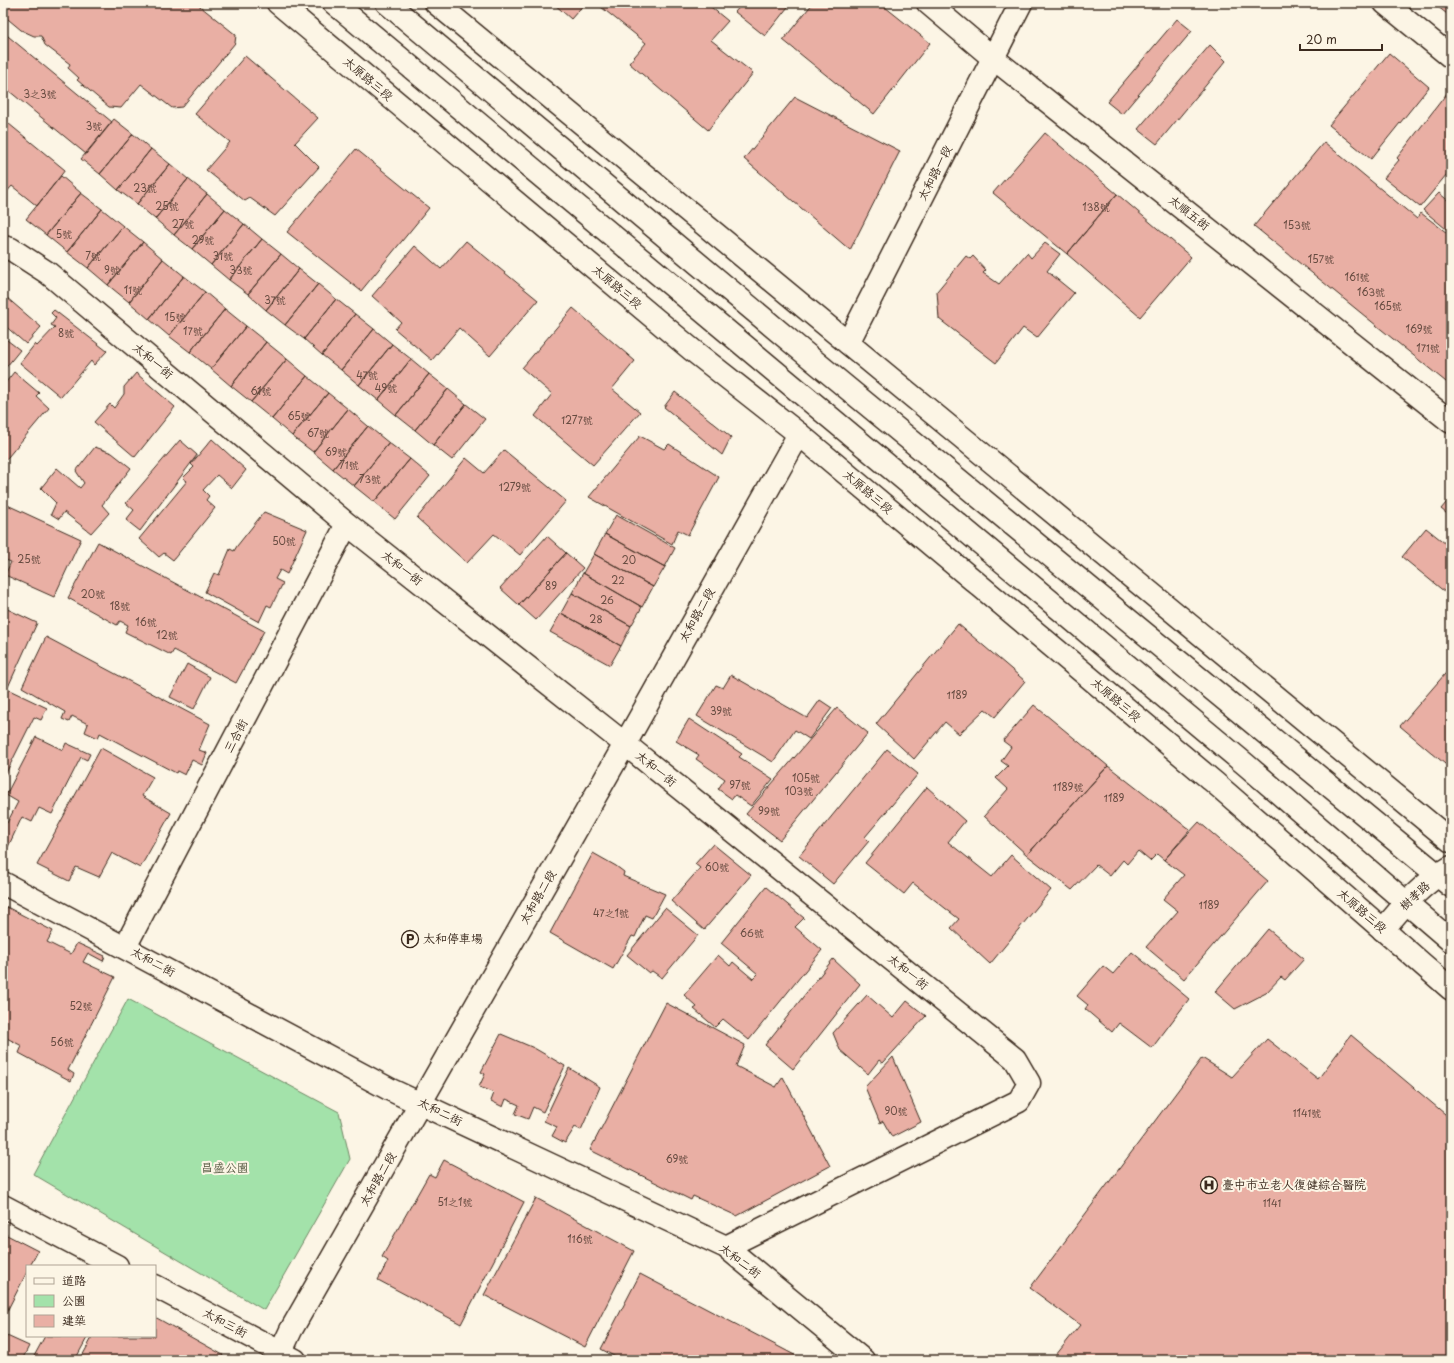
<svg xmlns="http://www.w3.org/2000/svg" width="1454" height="1363" viewBox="0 0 1454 1363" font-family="'Playpen Sans','LXGW WenKai TC',sans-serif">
<rect width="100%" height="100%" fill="#fcf5e5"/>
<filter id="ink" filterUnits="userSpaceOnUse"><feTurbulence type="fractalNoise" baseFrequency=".025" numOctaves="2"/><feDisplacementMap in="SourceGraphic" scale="8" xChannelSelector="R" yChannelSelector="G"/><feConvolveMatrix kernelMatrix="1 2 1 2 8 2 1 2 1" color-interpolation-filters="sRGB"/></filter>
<g filter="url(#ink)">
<!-- green -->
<path fill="#a3e2aa" stroke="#6f8664" d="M 128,999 L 339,1112 L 350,1159 L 264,1310 L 33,1174 Z"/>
<!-- building -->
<path fill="#e9afa4" stroke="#3b2a1e" d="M 3,3 L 196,3 L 236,35 L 235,43 L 182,107 L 172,108 L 141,84 L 121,108 L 109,107 L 77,80 L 79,78 L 68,68 L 70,64 L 45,45 L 41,36 L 34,36 L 21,30 L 3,15 Z
M 553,3 L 585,3 L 571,19 Z
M 596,3 L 706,3 L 728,21 L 711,40 L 753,73 L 708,130 L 629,63 L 646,43 Z
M 743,3 L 791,3 L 765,36 L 735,12 Z
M 813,3 L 880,3 L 930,43 L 874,114 L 783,40 Z
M 1433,3 L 1451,3 L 1451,17 Z
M 1177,19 L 1192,31 L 1122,114 L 1107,102 Z
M 3,32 L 112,122 L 86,154 L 3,86 Z
M 1210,45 L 1226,61 L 1157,144 L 1138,129 Z
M 1389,53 L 1429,87 L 1371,159 L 1329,125 Z
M 245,56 L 318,118 L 295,143 L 319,167 L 275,216 L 250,198 L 245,201 L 206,170 L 230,142 L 195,114 Z
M 1451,88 L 1451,169 L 1420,207 L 1384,178 L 1399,160 L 1397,158 Z
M 795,97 L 900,151 L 850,250 L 744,159 Z
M 3,119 L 65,170 L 37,206 L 12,186 L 3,196 Z
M 114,119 L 133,134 L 100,174 L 81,159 Z
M 1045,133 L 1117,194 L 1067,254 L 993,193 Z
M 133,134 L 151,149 L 118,190 L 100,174 Z
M 1324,142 L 1417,219 L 1421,213 L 1451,236 L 1451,239 L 1448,243 L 1451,246 L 1451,386 L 1254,226 Z
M 151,149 L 170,164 L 137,204 L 118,190 Z
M 356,149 L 429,208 L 361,291 L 287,232 Z
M 170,164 L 188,179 L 155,219 L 137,204 Z
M 61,176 L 81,193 L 46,235 L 26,219 Z
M 188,179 L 207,194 L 174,235 L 155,219 Z
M 81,193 L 102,209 L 67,252 L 46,235 Z
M 1439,193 L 1451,203 L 1451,233 L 1423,210 Z
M 207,194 L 225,209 L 192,249 L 174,235 Z
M 1117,194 L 1191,257 L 1140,317 L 1067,254 Z
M 102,209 L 123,226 L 88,268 L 67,252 Z
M 225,209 L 244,224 L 211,265 L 192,249 Z
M 244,224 L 262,239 L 229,280 L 211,265 Z
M 123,226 L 143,242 L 108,285 L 88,268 Z
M 262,239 L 281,254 L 248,294 L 229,280 Z
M 466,241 L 538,300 L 490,356 L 459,328 L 432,360 L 395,329 L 401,322 L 372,296 L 415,246 L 441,269 Z
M 143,242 L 163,259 L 129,302 L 108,285 Z
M 1045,243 L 1060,254 L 1047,271 L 1074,293 L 1037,338 L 1023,328 L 996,363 L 939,319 L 937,291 L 966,256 L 970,259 L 973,256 L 986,270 L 983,273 L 999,284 L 1027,253 L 1031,258 Z
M 281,254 L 299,269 L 266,310 L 248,294 Z
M 163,259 L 184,276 L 149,319 L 129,302 Z
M 299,269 L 318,284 L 285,325 L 266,310 Z
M 184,276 L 205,292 L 169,336 L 149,319 Z
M 318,284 L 336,299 L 304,339 L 285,325 Z
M 205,292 L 225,309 L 190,352 L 169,336 Z
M 6,297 L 41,327 L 26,344 L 3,324 L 3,300 Z
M 336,299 L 355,314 L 322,355 L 304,339 Z
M 573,308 L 635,361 L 612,389 L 640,412 L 593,465 L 535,416 L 552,394 L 522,368 Z
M 225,309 L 246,326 L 211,369 L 190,352 Z
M 54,310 L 107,351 L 94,365 L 91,361 L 61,397 L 20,363 L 35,344 L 37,346 L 55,327 L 51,325 L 56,318 L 51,313 Z
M 355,314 L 374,329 L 341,370 L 322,355 Z
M 246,326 L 266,342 L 231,386 L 211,369 Z
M 374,329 L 392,344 L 359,385 L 341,370 Z
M 3,337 L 20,350 L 3,371 Z
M 266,342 L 287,359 L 251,402 L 231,386 Z
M 392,344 L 411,359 L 378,400 L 359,385 Z
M 287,359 L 307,376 L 272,419 L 251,402 Z
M 411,359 L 429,374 L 396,415 L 378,400 Z
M 14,372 L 39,393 L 36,396 L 49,408 L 3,463 L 3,386 Z
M 136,373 L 175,407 L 135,457 L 94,422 L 110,404 L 114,408 L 124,394 L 124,387 Z
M 429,374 L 448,389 L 415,430 L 396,415 Z
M 307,376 L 328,393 L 292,436 L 272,419 Z
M 448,389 L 466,404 L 433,445 L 415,430 Z
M 675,392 L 731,437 L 722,455 L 664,407 Z
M 328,393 L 348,409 L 313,452 L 292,436 Z
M 466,404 L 485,419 L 452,460 L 433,445 Z
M 348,409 L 368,426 L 333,469 L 313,452 Z
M 368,426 L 389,443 L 354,486 L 333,469 Z
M 640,436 L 664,449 L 669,444 L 719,477 L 688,535 L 678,530 L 672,544 L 589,497 Z
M 212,439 L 246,470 L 232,488 L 217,475 L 203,490 L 209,496 L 206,500 L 215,508 L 173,560 L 164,553 L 159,557 L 139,539 L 187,481 L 183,478 L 194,467 L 191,464 Z
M 180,440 L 197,455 L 140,531 L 126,520 L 134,510 L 126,503 Z
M 389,443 L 410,459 L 374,502 L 354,486 Z
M 95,447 L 112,453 L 131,468 L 102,505 L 109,513 L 91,533 L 64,512 L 59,519 L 51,514 L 56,503 L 41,488 L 57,468 L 80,488 L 84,483 L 76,471 Z
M 504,450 L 566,501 L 520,555 L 494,534 L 467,563 L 417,518 L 466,458 L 484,473 Z
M 410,459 L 430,476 L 395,519 L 374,502 Z
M 1451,497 L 1451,517 L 1441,509 Z
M 3,503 L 81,539 L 54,597 L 5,575 L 11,562 L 3,559 Z
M 264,512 L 307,530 L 287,574 L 280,570 L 275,579 L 283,583 L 271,607 L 267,605 L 259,622 L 205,592 L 214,573 L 219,575 L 230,549 L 234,551 L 237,546 Z
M 616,515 L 675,548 L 665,567 L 605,534 Z
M 1426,528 L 1451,548 L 1451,597 L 1402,557 Z
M 605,534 L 665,567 L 653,587 L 594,554 Z
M 547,536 L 566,553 L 519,605 L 500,588 Z
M 98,542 L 264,631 L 236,683 L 174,650 L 171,655 L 125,632 L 128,625 L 120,621 L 117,625 L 68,598 Z
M 566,553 L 583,568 L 536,620 L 519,605 Z
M 594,554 L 653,587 L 642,607 L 583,573 Z
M 583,573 L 642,607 L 631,626 L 572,593 Z
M 572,593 L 631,626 L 621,646 L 561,613 Z
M 3,607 L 37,623 L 8,687 L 3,685 Z
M 561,613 L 621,646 L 610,665 L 550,632 Z
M 958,624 L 1025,681 L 995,717 L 985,709 L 959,734 L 945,722 L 914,759 L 876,724 Z
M 46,637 L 210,724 L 199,750 L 207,753 L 202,765 L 192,760 L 185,775 L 177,771 L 176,773 L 100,733 L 98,738 L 85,732 L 88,724 L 72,716 L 69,722 L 62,719 L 65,712 L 22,687 Z
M 187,664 L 210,677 L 194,709 L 170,697 Z
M 1451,667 L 1451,769 L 1400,726 Z
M 731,675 L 807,718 L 820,700 L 832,708 L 809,739 L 795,730 L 773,762 L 697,716 L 716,685 L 723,688 Z
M 3,687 L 47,708 L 41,720 L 34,717 L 3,779 Z
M 1034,705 L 1108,766 L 1027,855 L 984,816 L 1008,789 L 996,778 L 1008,766 L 1001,761 L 1011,747 L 1003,741 Z
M 837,708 L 868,733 L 780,840 L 746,814 Z
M 689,719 L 742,754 L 739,757 L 773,779 L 751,806 L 735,795 L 732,799 L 718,789 L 725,779 L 696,759 L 699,755 L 676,741 Z
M 36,737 L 63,750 L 66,743 L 90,754 L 87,760 L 81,757 L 52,814 L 39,808 L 32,822 L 22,817 L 8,847 L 3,844 L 3,821 L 7,823 L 18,802 L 6,795 Z
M 101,748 L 153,777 L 142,796 L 171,813 L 140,868 L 112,853 L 99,877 L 76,867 L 69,881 L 37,865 Z
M 887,749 L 918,774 L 865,837 L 869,841 L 833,884 L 799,856 Z
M 1108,766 L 1190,830 L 1164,860 L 1157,854 L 1150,861 L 1138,851 L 1127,864 L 1123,860 L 1110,876 L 1096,865 L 1072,890 L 1027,855 Z
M 927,787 L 965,821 L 948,842 L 992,877 L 1011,855 L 1051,890 L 990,964 L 951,928 L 959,919 L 913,883 L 904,894 L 865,863 Z
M 1199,822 L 1268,881 L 1184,979 L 1146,947 L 1178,911 L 1163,899 L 1184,875 L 1164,860 Z
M 713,844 L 751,875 L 704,930 L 671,901 L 700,868 L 695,864 Z
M 593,853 L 616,866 L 624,872 L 623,876 L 665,894 L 652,918 L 645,915 L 635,937 L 632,936 L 613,969 L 550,933 Z
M 766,887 L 804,918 L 795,927 L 822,950 L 749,1040 L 723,1019 L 715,1027 L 694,1009 L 697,1007 L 684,995 L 718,955 L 730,966 L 733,962 L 753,979 L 758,974 L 721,943 Z
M 3,905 L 53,931 L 47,942 L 71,954 L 77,943 L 105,956 L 103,961 L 88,953 L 83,962 L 115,977 L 68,1070 L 74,1074 L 71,1081 L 19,1053 L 22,1046 L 3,1036 Z
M 665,908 L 698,935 L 662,978 L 652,971 L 649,973 L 627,955 Z
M 1268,929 L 1304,959 L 1285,980 L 1281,977 L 1266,993 L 1235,1009 L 1215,992 Z
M 1132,952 L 1189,999 L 1152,1048 L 1119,1023 L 1112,1032 L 1085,1009 L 1088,1005 L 1077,996 L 1103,966 L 1113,974 Z
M 833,959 L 860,984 L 793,1069 L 765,1045 Z
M 867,995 L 893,1018 L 907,1001 L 926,1016 L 883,1063 L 879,1060 L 868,1074 L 840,1050 L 833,1033 Z
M 666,1003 L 745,1045 L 736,1066 L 776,1087 L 783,1077 L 830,1166 L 737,1216 L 693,1196 L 691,1200 L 590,1150 Z
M 501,1034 L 534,1048 L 565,1066 L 543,1112 L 533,1107 L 528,1119 L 515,1114 L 519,1105 L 506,1099 L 503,1107 L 491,1101 L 494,1093 L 479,1087 L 485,1074 L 481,1072 Z
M 1351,1035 L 1451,1119 L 1451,1360 L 1052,1360 L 1080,1325 L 1030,1288 L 1202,1058 L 1232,1077 L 1267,1039 L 1318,1079 Z
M 893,1057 L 921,1122 L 892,1137 L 883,1121 L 880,1123 L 865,1087 Z
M 569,1068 L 600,1087 L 581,1130 L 575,1127 L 565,1143 L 552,1136 L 557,1127 L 544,1121 Z
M 444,1160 L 524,1202 L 461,1324 L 378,1280 L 388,1261 L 382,1257 L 429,1174 L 435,1177 Z
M 536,1198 L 634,1251 L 585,1347 L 484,1295 Z
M 3,1233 L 38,1251 L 30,1266 L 27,1266 L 27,1272 L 3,1319 Z
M 640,1274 L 804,1360 L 621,1360 L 601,1349 Z
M 155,1317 L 223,1355 L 220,1360 L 80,1360 L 93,1336 L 155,1336 Z
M 7,1336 L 29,1346 L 22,1360 L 3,1360 L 3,1344 Z
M 45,1336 L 88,1336 L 75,1360 L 32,1360 Z"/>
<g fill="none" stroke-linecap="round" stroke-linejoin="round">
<!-- street casing -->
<g stroke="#3b2a1e" stroke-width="25">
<path id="street" d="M 928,3 L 993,58 L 1451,422
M 1385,3 L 1451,57
M 3,247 L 11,249 L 48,273 L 347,524 L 625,744 L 1015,1059 L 1029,1083 L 1019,1101 L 726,1247
M 848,343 L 1021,3
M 3,883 L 391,1090 L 726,1247 L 863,1360
M 1383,930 C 1404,904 1422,884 1451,867
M 125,947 L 347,524
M 3,1206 L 117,1266
M 155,1286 L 295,1360
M 277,1360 L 291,1330 L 625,744 L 799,434"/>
</g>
<!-- secondary casing -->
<g stroke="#3b2a1e" stroke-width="25">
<path id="secondary" d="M 278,3 L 691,349 L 799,434 L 1215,783 L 1451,989
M 334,3 L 1245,764 L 1451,941
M 387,3 L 795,345 L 1451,886
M 436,3 L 1451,841"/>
</g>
<!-- street -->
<use href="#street" stroke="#fcf5e5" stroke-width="22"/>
<!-- secondary -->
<use href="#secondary" stroke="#fcf5e5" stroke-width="22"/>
</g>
</g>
<!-- icons -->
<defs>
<g id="parking-ring" transform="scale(0.9)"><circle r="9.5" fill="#fcf5e5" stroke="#3b2a1e" stroke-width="1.5"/><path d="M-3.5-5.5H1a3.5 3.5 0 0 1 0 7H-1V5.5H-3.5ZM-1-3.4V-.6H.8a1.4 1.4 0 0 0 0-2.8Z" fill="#3b2a1e"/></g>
<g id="hospital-ring" transform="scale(0.9)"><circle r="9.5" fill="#fcf5e5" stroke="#3b2a1e" stroke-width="1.5"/><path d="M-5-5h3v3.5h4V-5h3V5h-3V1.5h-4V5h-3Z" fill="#3b2a1e"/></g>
</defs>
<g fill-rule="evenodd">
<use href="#parking-ring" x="410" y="939"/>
<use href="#hospital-ring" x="1209" y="1185"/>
</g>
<g text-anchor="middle" stroke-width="4" stroke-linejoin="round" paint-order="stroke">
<!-- number labels -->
<g font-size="10" fill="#664b40">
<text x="40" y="98">3之3號</text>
<text x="94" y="130">3號</text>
<text x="145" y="192">23號</text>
<text x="167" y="210">25號</text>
<text x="1096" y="211">138號</text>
<text x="183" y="228">27號</text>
<text x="1297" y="229">153號</text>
<text x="64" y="238">5號</text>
<text x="203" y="244">29號</text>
<text x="93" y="260">7號</text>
<text x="223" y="260">31號</text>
<text x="1321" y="263">157號</text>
<text x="112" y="274">9號</text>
<text x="241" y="274">33號</text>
<text x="1357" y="281">161號</text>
<text x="133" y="294">11號</text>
<text x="1371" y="296">163號</text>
<text x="275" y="304">37號</text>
<text x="1388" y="310">165號</text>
<text x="175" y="321">15號</text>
<text x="1419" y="333">169號</text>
<text x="193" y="335">17號</text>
<text x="66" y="337">8號</text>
<text x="1428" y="352">171號</text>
<text x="367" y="379">47號</text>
<text x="386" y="392">49號</text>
<text x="261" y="395">61號</text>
<text x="299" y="420">65號</text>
<text x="577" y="424">1277號</text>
<text x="318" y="437">67號</text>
<text x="336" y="456">69號</text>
<text x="349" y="469">71號</text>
<text x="370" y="483">73號</text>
<text x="515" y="491">1279號</text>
<text x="284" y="545">50號</text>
<text x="29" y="563">25號</text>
<text x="629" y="564">20</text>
<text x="618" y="584">22</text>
<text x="551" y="590">89</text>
<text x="93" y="598">20號</text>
<text x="607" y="604">26</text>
<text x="120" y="610">18號</text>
<text x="596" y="623">28</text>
<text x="146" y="626">16號</text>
<text x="167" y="639">12號</text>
<text x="957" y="699">1189</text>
<text x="721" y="715">39號</text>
<text x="806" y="782">105號</text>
<text x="740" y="789">97號</text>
<text x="1068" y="791">1189號</text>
<text x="799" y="795">103號</text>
<text x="1114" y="802">1189</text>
<text x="769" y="815">99號</text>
<text x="717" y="871">60號</text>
<text x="1209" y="909">1189</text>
<text x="611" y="917">47之1號</text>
<text x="752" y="937">66號</text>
<text x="81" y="1010">52號</text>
<text x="62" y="1046">56號</text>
<text x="896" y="1115">90號</text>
<text x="1307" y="1117">1141號</text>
<text x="677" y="1163">69號</text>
<text x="455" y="1206">51之1號</text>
<text x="1272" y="1207">1141</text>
<text x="580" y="1243">116號</text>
</g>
<!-- street labels -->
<g font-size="12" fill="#3b2a1e" stroke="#fcf5e5">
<text transform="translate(368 79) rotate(40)" y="4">太原路三段</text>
<text transform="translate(935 173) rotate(-63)" y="4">太和路一段</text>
<text transform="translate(1189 213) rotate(38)" y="4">太順五街</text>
<text transform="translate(617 287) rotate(40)" y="4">太原路三段</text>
<text transform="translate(153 361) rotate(40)" y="4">太和一街</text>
<text transform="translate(868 492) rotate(40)" y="4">太原路三段</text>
<text transform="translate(402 568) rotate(38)" y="4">太和一街</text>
<text transform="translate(697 615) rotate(-61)" y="4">太和路二段</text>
<text transform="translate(1116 700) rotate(40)" y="4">太原路三段</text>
<text transform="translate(236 736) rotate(-62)" y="4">三合街</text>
<text transform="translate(656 769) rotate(39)" y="4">太和一街</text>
<text transform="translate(1415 896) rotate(-43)" y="4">樹孝路</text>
<text transform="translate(538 897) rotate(-60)" y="4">太和路二段</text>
<text transform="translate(1362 911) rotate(41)" y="4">太原路三段</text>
<text transform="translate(153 962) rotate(28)" y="4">太和二街</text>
<text transform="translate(908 972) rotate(39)" y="4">太和一街</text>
<text transform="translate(440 1112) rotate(26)" y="4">太和二街</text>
<text transform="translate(378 1179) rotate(-60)" y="4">太和路二段</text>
<text transform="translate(740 1261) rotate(37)" y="4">太和二街</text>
<text transform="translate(225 1323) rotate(28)" y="4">太和三街</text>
</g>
<!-- poi labels -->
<g font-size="12" fill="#3b2a1e" stroke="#fcf5e5" text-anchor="start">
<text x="423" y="943">太和停車場</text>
<text x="1222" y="1189">臺中市立老人復健綜合醫院</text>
</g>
<!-- park labels -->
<g font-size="12" fill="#555841" stroke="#fcf5e5">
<text x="225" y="1172">昌盛公園</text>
</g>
</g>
<!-- margin -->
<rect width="1454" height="1363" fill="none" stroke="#fcf5e5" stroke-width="16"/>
<rect x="8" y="8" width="1438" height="1347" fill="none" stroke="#3b2a1e" stroke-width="1.5" filter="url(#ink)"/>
<!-- legend -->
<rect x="26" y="1265" width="130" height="72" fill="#fcf5e5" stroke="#afa495"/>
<rect x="34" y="1278" width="20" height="6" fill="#fcf5e5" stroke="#afa495"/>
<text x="62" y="1285" font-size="12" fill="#3b2a1e">道路</text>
<rect x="34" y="1295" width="20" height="12" fill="#a3e2aa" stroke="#afa495"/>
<text x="62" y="1305" font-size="12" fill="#3b2a1e">公園</text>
<rect x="34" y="1315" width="20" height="12" fill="#e9afa4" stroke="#afa495"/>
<text x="62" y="1325" font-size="12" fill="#3b2a1e">建築</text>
<!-- scale -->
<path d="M1300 44v6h82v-6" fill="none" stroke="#3b2a1e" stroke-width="2"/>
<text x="1306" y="44" font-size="12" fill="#3b2a1e" stroke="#fcf5e5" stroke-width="3" paint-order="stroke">20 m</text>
</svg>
